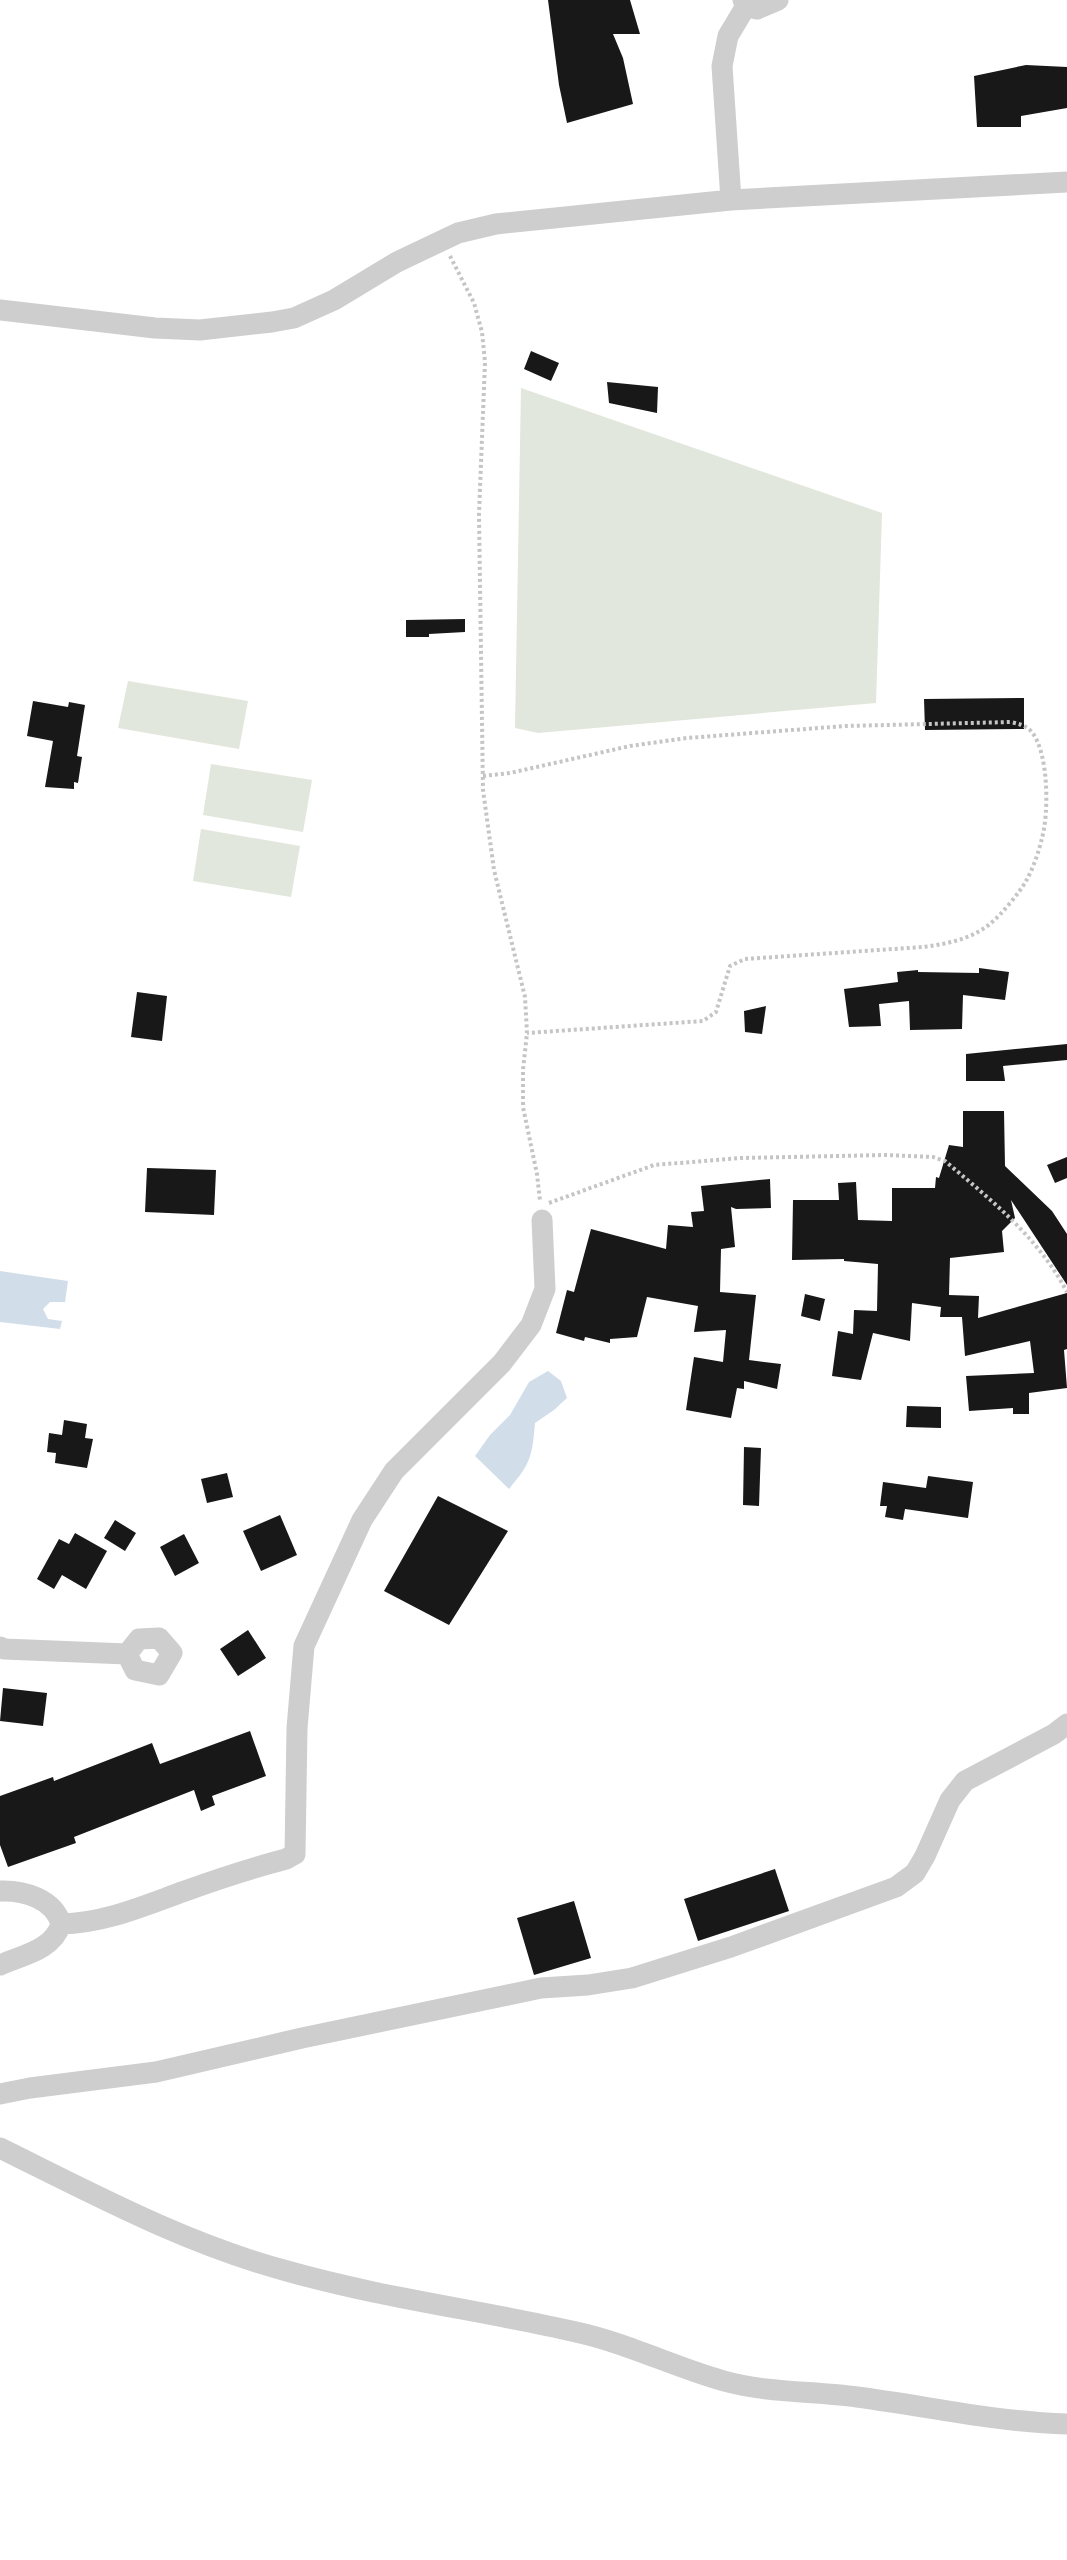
<svg xmlns="http://www.w3.org/2000/svg" width="1067" height="2560" viewBox="0 0 1067 2560" font-family="Barlow,sans-serif">
<rect width="100%" height="100%" fill="#fff"/>
<!-- green -->
<path fill="#e1e7dc" d="M 521,388 L 882,513 L 876,703 L 538,733 L 515,728 Z
M 128,681 L 248,701 L 239,749 L 118,728 Z
M 211,764 L 312,780 L 303,832 L 203,815 Z
M 201,829 L 300,846 L 291,897 L 193,881 Z"/>
<!-- water -->
<path fill="#d1dee9" d="M 0,1271 L 68,1281 L 65,1302 L 50,1302 L 43,1309 L 48,1319 L 62,1321 L 60,1329 L 0,1322 Z
M 548,1371 L 561,1381 L 567,1398 L 554,1410 L 535,1423 C 532,1457 531,1463 509,1489 L 475,1456 L 490,1435 L 510,1415 L 529,1382 Z"/>
<!-- building -->
<path fill="#181818" d="M 548,0 L 630,0 L 640,34 L 613,34 L 623,58 L 633,104 L 567,123 L 559,85 Z
M 1026,65 L 1067,67 L 1067,108 L 1021,116 L 1021,127 L 977,127 L 974,76 Z
M 531,351 L 559,363 L 551,381 L 524,369 Z
M 607,382 L 658,387 L 657,413 L 609,403 Z
M 465,619 L 465,632 L 429,634 L 429,637 L 406,637 L 406,620 Z
M 1024,698 L 1024,729 L 925,730 L 924,699 Z
M 33,701 L 68,707 L 69,702 L 85,705 L 77,756 L 82,757 L 78,783 L 74,782 L 74,789 L 45,787 L 53,741 L 27,736 Z
M 979,968 L 1009,972 L 1005,1000 L 963,995 L 962,1029 L 910,1030 L 909,1001 L 879,1004 L 881,1026 L 849,1027 L 844,989 L 898,982 L 897,972 L 918,970 L 918,972 L 979,973 Z
M 137,992 L 167,996 L 162,1041 L 131,1037 Z
M 766,1006 L 762,1034 L 745,1032 L 744,1011 Z
M 1067,1044 L 1067,1060 L 1003,1066 L 1005,1081 L 966,1081 L 966,1054 Z
M 963,1111 L 1004,1111 L 1005,1166 L 1052,1211 L 1067,1234 L 1067,1285 L 1011,1200 L 1015,1218 L 1002,1231 L 1004,1252 L 950,1258 L 949,1295 L 979,1296 L 978,1318 L 1067,1293 L 1067,1349 L 1064,1350 L 1067,1388 L 1029,1393 L 1029,1414 L 1013,1414 L 1013,1408 L 969,1411 L 966,1376 L 1034,1373 L 1030,1341 L 965,1356 L 962,1317 L 940,1317 L 941,1307 L 912,1303 L 910,1341 L 873,1333 L 861,1380 L 832,1376 L 838,1331 L 853,1334 L 854,1310 L 877,1311 L 878,1264 L 844,1261 L 844,1259 L 792,1260 L 793,1200 L 839,1200 L 838,1183 L 856,1182 L 858,1220 L 892,1221 L 892,1188 L 935,1188 L 936,1177 L 939,1178 L 949,1145 L 963,1147 Z
M 1067,1157 L 1067,1178 L 1055,1183 L 1047,1165 Z
M 147,1168 L 216,1170 L 214,1215 L 145,1212 Z
M 770,1179 L 771,1208 L 736,1209 L 731,1207 L 735,1247 L 721,1249 L 720,1292 L 756,1295 L 749,1360 L 781,1364 L 777,1389 L 744,1381 L 744,1389 L 737,1388 L 731,1418 L 686,1410 L 694,1357 L 723,1362 L 726,1330 L 694,1332 L 698,1306 L 647,1297 L 637,1337 L 610,1339 L 610,1343 L 585,1337 L 584,1341 L 556,1333 L 567,1290 L 574,1292 L 591,1229 L 666,1249 L 668,1225 L 693,1227 L 691,1212 L 704,1211 L 701,1186 Z
M 805,1294 L 825,1299 L 820,1321 L 801,1316 Z
M 907,1406 L 941,1407 L 941,1428 L 906,1427 Z
M 64,1420 L 87,1424 L 85,1438 L 93,1439 L 87,1468 L 55,1463 L 56,1453 L 47,1452 L 49,1433 L 62,1435 Z
M 744,1447 L 761,1448 L 759,1506 L 743,1505 Z
M 227,1473 L 233,1497 L 207,1503 L 201,1479 Z
M 928,1476 L 973,1482 L 968,1518 L 905,1509 L 903,1520 L 885,1517 L 887,1506 L 880,1506 L 883,1482 L 926,1488 Z
M 438,1496 L 508,1531 L 449,1625 L 384,1591 Z
M 280,1515 L 297,1555 L 261,1571 L 243,1531 Z
M 115,1520 L 136,1533 L 125,1551 L 104,1538 Z
M 75,1533 L 107,1551 L 86,1589 L 62,1575 L 54,1589 L 37,1579 L 59,1539 L 69,1544 Z
M 184,1534 L 199,1563 L 175,1576 L 160,1547 Z
M 248,1630 L 266,1658 L 238,1676 L 220,1649 Z
M 3,1688 L 47,1693 L 43,1726 L 0,1721 Z
M 250,1731 L 266,1776 L 212,1796 L 215,1805 L 201,1811 L 194,1790 L 74,1837 L 76,1843 L 8,1867 L 0,1845 L 0,1796 L 53,1777 L 54,1781 L 152,1743 L 160,1764 Z
M 775,1869 L 789,1911 L 698,1941 L 684,1899 Z
M 574,1901 L 591,1958 L 534,1975 L 517,1918 Z"/>
<g fill="none" stroke-linecap="round" stroke-linejoin="round">
<!-- path -->
<path stroke="#c5c5c5" stroke-width="4" stroke-dasharray="3 3" stroke-linecap="butt" d="M 450,256 L 474,303 L 482,332 L 485,362 L 479,514 L 483,790 L 494,870 L 525,997 L 527,1033 L 523,1070 L 523,1107 L 537,1174 L 540,1201
M 483,776 L 510,773 L 630,746 L 687,738 L 845,726 L 1011,722 C 1019,724 1025,725 1031,731 C 1049,752 1049,813 1042,838 C 1039,851 1033,869 1026,881 C 1020,892 1001,915 991,923 C 972,939 947,944 923,947 L 745,959 L 730,966 L 716,1012 L 703,1021 L 527,1033
M 549,1203 L 654,1165 L 741,1158 L 885,1155 L 933,1157 L 945,1161 C 991,1200 1038,1237 1067,1292"/>
<!-- minor -->
<path stroke="#cecece" stroke-width="21" d="M 743,0 L 746,6 L 757,9 L 778,0
M 731,200 L 722,66 L 728,36 L 746,6
M 0,310 L 155,328 L 200,330 L 272,322 L 294,318 L 334,300 L 397,262 L 458,233 L 496,224 L 731,200 L 1067,182
M 159,1638 L 172,1653 L 159,1675 L 135,1670 L 127,1654 L 139,1639 Z
M 0,1647 L 4,1649 L 127,1654
M 0,1891 C 24,1890 54,1899 61,1924
M 0,1965 C 23,1955 53,1950 61,1924 C 105,1923 143,1906 185,1891 C 218,1879 252,1868 286,1859 L 295,1854 L 297,1728 L 304,1646 L 362,1520 L 394,1471 L 502,1363 L 531,1325 L 545,1289 L 542,1220
M 0,2094 L 30,2088 L 156,2072 L 302,2038 L 541,1988 L 588,1985 L 632,1978 L 731,1947 L 896,1887 L 915,1873 L 925,1856 L 950,1800 L 965,1781 L 1054,1734 L 1067,1724
M 0,2148 C 93,2194 186,2244 287,2271 C 382,2298 480,2310 576,2332 C 627,2343 674,2367 724,2381 C 766,2393 814,2391 857,2397 C 927,2406 996,2422 1067,2424"/>
</g>
</svg>
